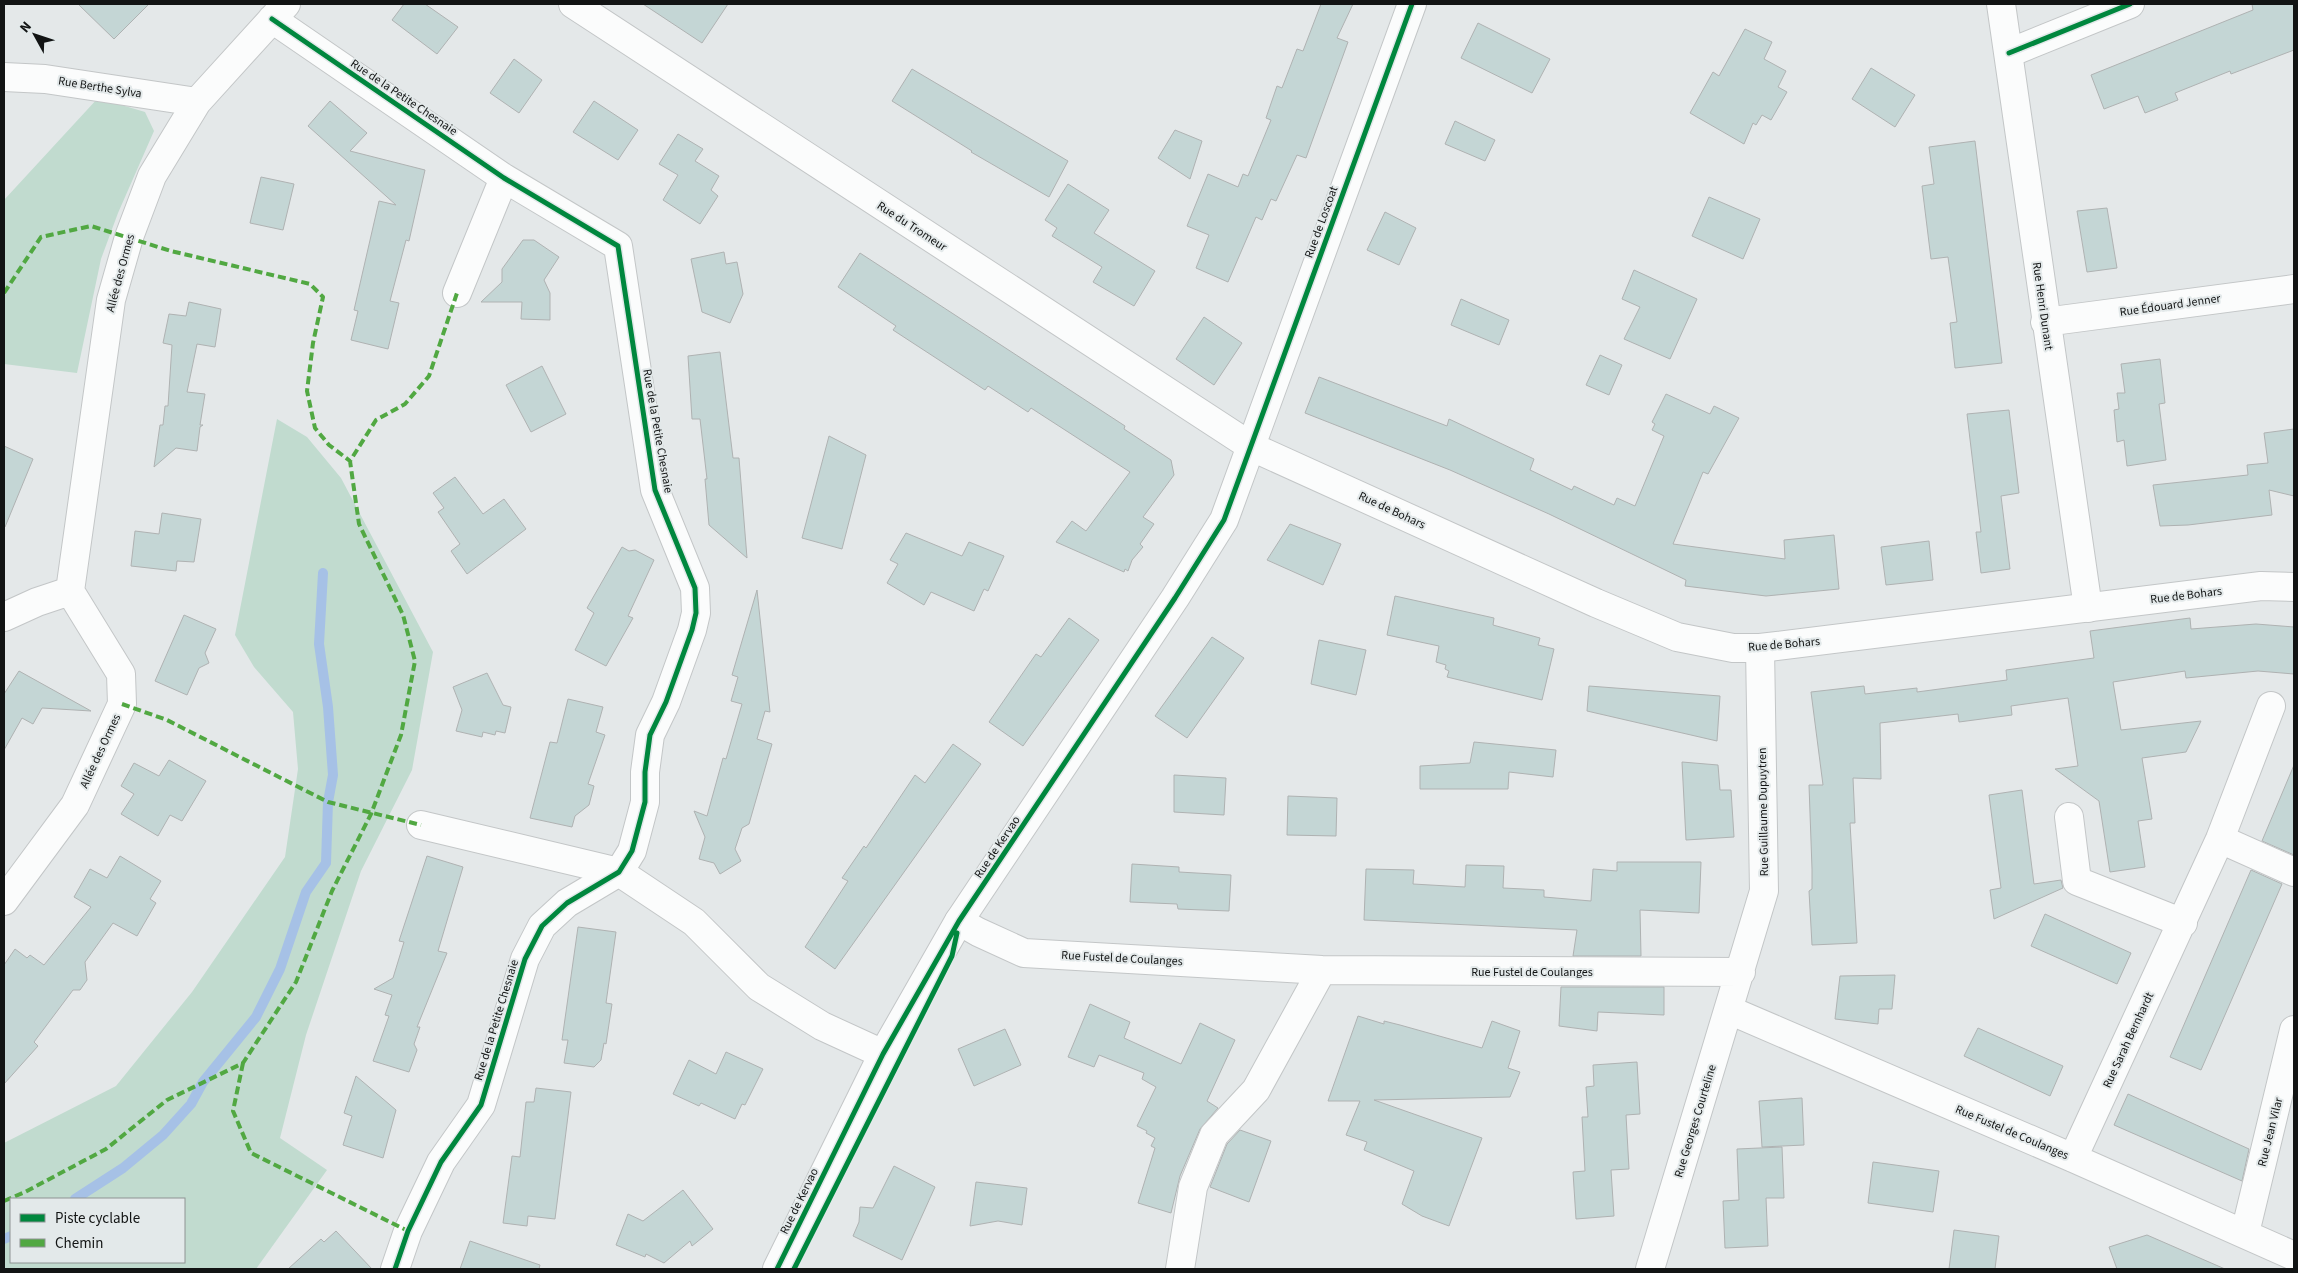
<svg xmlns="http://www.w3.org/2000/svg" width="2298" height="1273" viewBox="0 0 2298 1273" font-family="'Source Sans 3',sans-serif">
<rect width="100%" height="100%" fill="#e4e8e9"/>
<!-- green -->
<path fill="#c1dbcf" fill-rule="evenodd" d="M 98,98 L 145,112 L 154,131 L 118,213 L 101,259 L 77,373 L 4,364 L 4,200 Z
M 277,419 L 307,437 L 341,478 L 433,652 L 412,770 L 361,871 L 306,1035 L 280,1138 L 327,1170 L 256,1269 L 4,1269 L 4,1143 L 116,1086 L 192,992 L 285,857 L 298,769 L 293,712 L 254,667 L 235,635 ZM 11,1199 L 184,1199 L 184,1262 L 11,1262 Z"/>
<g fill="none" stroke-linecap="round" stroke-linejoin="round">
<!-- stream -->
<path stroke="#a6c1e6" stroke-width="10" d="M 75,1199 L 123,1168 L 163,1135 L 191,1104 L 203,1082 L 256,1017 L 280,969 L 306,892 L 326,863 L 328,802 L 333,775 L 328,707 L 319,644 L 323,573
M 4,1239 L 11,1236"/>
</g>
<!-- building -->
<path fill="#c4d6d5" stroke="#afb2b2" d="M 78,4 L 149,4 L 114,39 Z
M 404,4 L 425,4 L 458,27 L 437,54 L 392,20 Z
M 643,4 L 728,4 L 702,43 Z
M 1321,4 L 1353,4 L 1337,38 L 1348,42 L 1306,158 L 1297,155 L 1276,201 L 1271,199 L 1262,220 L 1256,217 L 1228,282 L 1196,268 L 1209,235 L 1187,226 L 1208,174 L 1238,187 L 1243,174 L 1248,176 L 1271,120 L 1266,118 L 1277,86 L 1282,88 L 1297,49 L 1303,51 Z
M 2252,4 L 2294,4 L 2294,50 L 2231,74 L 2230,71 L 2175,93 L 2178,100 L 2145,113 L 2138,96 L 2104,109 L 2091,75 L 2253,10 Z
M 1478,23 L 1550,59 L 1532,93 L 1461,58 Z
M 1745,29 L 1772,42 L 1764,59 L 1786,71 L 1778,87 L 1787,92 L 1771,120 L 1762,115 L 1756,125 L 1753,123 L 1744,144 L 1690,113 L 1713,72 L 1719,76 Z
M 514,59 L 542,80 L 519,113 L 490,93 Z
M 1871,68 L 1915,95 L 1895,127 L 1852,99 Z
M 912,69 L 1068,161 L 1049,197 L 971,152 L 972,151 L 892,101 Z
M 330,101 L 367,133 L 350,151 L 425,170 L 409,241 L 406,240 L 390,301 L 399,303 L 388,349 L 351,340 L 358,311 L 354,310 L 379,201 L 396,205 L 308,126 Z
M 594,101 L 638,130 L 618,160 L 573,132 Z
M 1455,121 L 1495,140 L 1485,161 L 1445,144 Z
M 1175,130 L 1202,141 L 1190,179 L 1158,158 Z
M 678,134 L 703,149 L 695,161 L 719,176 L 711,190 L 718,196 L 700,224 L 663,200 L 678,175 L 659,164 Z
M 1975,141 L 2002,363 L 1955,368 L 1950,323 L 1957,322 L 1948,257 L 1931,259 L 1922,186 L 1934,184 L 1929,147 Z
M 261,177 L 294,184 L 283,230 L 250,223 Z
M 1068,184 L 1109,210 L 1094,233 L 1155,271 L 1134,306 L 1093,282 L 1102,267 L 1052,236 L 1057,228 L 1045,220 Z
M 1709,197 L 1760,219 L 1743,259 L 1692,236 Z
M 2107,208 L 2117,268 L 2087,272 L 2077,211 Z
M 1385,212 L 1416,228 L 1399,265 L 1367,250 Z
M 523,240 L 534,240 L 559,257 L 544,280 L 550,293 L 550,320 L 521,319 L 522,302 L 481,302 L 502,282 L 502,269 Z
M 724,252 L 726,264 L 737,262 L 743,294 L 730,323 L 702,312 L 691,259 Z
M 860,253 L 1125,426 L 1124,429 L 1171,460 L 1174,475 L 1143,517 L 1154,524 L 1140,544 L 1143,547 L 1132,560 L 1128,571 L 1125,569 L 1124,572 L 1056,542 L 1072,521 L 1086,531 L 1130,472 L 1031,408 L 1028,412 L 988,386 L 985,390 L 893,330 L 896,326 L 838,287 Z
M 1634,270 L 1697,299 L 1670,359 L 1624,339 L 1640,307 L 1622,299 Z
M 1461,299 L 1509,320 L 1499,345 L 1451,325 Z
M 189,302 L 221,309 L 215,347 L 197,344 L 187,392 L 205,394 L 200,425 L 203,425 L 200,427 L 197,451 L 176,448 L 154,467 L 160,425 L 163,425 L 165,406 L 168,406 L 172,345 L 163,343 L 169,314 L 186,316 Z
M 1204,317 L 1242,343 L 1214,385 L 1176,359 Z
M 720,352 L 733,458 L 739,458 L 747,558 L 709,525 L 705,479 L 707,479 L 700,419 L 692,419 L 688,356 Z
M 1600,355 L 1622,365 L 1609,395 L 1586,385 Z
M 2160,359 L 2165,403 L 2159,404 L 2166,460 L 2127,466 L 2124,440 L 2117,442 L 2114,410 L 2119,409 L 2117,393 L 2125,393 L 2121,364 Z
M 542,366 L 566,414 L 531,432 L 506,385 Z
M 1319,377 L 1447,426 L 1449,419 L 1534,459 L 1530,470 L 1572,490 L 1574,486 L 1614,505 L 1617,498 L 1635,506 L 1664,436 L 1652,430 L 1655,424 L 1652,422 L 1666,394 L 1710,414 L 1714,406 L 1739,418 L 1708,474 L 1703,472 L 1673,544 L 1785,559 L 1784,540 L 1834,535 L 1839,589 L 1766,596 L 1685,586 L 1686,580 L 1549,514 L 1450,470 L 1305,413 Z
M 2009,410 L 2019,493 L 2001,496 L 2010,569 L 1981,573 L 1976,532 L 1981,532 L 1967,414 Z
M 2294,429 L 2294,496 L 2269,490 L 2272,515 L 2188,525 L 2160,526 L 2153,485 L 2248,475 L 2247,465 L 2268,463 L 2264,433 Z
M 829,436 L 866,455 L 842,549 L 802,538 Z
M 4,446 L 33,459 L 5,527 L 4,527 Z
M 455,477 L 483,514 L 504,499 L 526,529 L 467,574 L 451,551 L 460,544 L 438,512 L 444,508 L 433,493 Z
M 162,513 L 201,519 L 194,562 L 177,561 L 176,571 L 131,566 L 135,531 L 159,534 Z
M 1290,524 L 1341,544 L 1323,585 L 1267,560 Z
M 906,533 L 962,556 L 969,542 L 1004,556 L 988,591 L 984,589 L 974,611 L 931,592 L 924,605 L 887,583 L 898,564 L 890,560 Z
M 1929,541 L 1933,580 L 1886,585 L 1881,547 Z
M 622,547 L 629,551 L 635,550 L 654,560 L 628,616 L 633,618 L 606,666 L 575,650 L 594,613 L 587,608 Z
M 757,590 L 770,712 L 765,711 L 757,739 L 772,744 L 749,824 L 742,828 L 735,849 L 741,861 L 720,874 L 714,863 L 699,859 L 705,837 L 694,811 L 707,816 L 723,758 L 726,759 L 742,704 L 731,701 L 738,677 L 732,675 Z
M 1395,596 L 1494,618 L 1493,625 L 1540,638 L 1538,645 L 1554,649 L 1542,700 L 1447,677 L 1449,671 L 1445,669 L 1446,665 L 1436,662 L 1439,646 L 1387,635 Z
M 184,615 L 216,629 L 205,653 L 209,663 L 199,668 L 187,695 L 155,681 Z
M 1069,618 L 1099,640 L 1023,746 L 989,722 L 1036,654 L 1041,657 Z
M 2190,618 L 2191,629 L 2256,624 L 2294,627 L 2294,674 L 2258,671 L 2186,678 L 2185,671 L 2113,682 L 2121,730 L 2201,721 L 2186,752 L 2142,758 L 2152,819 L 2138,821 L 2145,867 L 2110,872 L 2099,801 L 2055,769 L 2078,766 L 2068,698 L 2011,706 L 2012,715 L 1959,722 L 1958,714 L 1880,723 L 1881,779 L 1853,778 L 1855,823 L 1850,823 L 1857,943 L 1812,945 L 1809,891 L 1812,889 L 1812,869 L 1809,785 L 1823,785 L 1811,692 L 1864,686 L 1865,694 L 1917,688 L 1917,692 L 2007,680 L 2006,670 L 2094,658 L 2090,631 Z
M 1212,637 L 1244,658 L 1187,738 L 1155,716 Z
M 1319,640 L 1366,650 L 1356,695 L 1311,684 Z
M 19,671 L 91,711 L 42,708 L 33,724 L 22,718 L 4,750 L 4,694 Z
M 487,673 L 503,705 L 511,707 L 505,733 L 496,731 L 495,735 L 483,732 L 482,737 L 456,731 L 462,710 L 453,687 Z
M 1589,686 L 1720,696 L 1717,741 L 1587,711 Z
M 568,699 L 603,707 L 596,732 L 605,735 L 588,784 L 594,786 L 589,805 L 575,816 L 572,827 L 530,818 L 550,742 L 557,743 Z
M 1474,742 L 1556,750 L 1553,777 L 1509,772 L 1508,789 L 1420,789 L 1420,766 L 1470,763 Z
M 953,744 L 981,764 L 835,969 L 805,947 L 848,881 L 842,878 L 864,846 L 866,848 L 915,775 L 925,783 Z
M 169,760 L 206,781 L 182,821 L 170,815 L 158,836 L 121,814 L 134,794 L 121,786 L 134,763 L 159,776 Z
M 1682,762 L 1718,765 L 1720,790 L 1731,790 L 1734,837 L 1686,840 Z
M 2294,765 L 2294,855 L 2262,841 Z
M 1174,775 L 1226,778 L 1224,815 L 1174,812 Z
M 2022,790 L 2034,884 L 2061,880 L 2063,888 L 1994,919 L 1990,890 L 2001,888 L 1989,795 Z
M 1288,796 L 1337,798 L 1336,836 L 1287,835 Z
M 120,856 L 161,881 L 150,899 L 156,903 L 137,936 L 113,923 L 85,962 L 87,980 L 80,990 L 73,990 L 34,1042 L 38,1046 L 4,1084 L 4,965 L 15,949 L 27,958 L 30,955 L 44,965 L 91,907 L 74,897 L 90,869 L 107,878 Z
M 427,856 L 463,867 L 438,951 L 447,953 L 417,1027 L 420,1027 L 414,1044 L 417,1050 L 409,1072 L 373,1061 L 389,1016 L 385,1015 L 392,995 L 374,989 L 393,978 L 404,942 L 399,941 Z
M 1617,862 L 1701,862 L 1699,913 L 1640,910 L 1641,956 L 1573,956 L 1577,930 L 1364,920 L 1366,869 L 1414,870 L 1413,884 L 1465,887 L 1466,865 L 1504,866 L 1503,888 L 1544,890 L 1544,897 L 1591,901 L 1593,869 L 1617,871 Z
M 1132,864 L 1179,867 L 1179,872 L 1231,875 L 1229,911 L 1178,909 L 1177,904 L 1130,902 Z
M 2251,870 L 2282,884 L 2201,1070 L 2170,1057 Z
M 2045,914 L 2131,953 L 2117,984 L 2031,946 Z
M 578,927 L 616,932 L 606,1003 L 612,1004 L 606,1044 L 604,1043 L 601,1060 L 594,1067 L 564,1063 L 568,1040 L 562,1040 Z
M 1895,975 L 1892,1009 L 1879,1009 L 1878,1024 L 1835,1019 L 1840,976 Z
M 1561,987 L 1664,987 L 1664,1015 L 1598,1012 L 1597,1031 L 1559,1026 Z
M 1090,1004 L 1130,1022 L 1124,1038 L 1181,1064 L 1200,1023 L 1235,1040 L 1207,1101 L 1218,1108 L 1200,1129 L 1180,1176 L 1171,1213 L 1138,1203 L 1155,1148 L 1151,1146 L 1155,1138 L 1146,1133 L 1147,1131 L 1137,1126 L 1156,1087 L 1142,1079 L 1144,1073 L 1099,1055 L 1094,1067 L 1068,1057 Z
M 1358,1016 L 1384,1024 L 1384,1021 L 1400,1025 L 1482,1048 L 1492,1021 L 1520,1031 L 1508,1068 L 1520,1072 L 1510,1097 L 1374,1100 L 1482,1138 L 1449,1226 L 1422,1216 L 1402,1204 L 1414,1171 L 1364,1150 L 1367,1142 L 1346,1135 L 1360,1101 L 1328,1101 Z
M 1978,1028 L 2063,1066 L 2050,1096 L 1964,1056 Z
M 1005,1029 L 1021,1065 L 974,1086 L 958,1049 Z
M 726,1052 L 763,1069 L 745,1105 L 742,1104 L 735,1119 L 701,1103 L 699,1106 L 673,1094 L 689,1060 L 716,1074 Z
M 1637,1062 L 1640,1114 L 1626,1115 L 1629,1169 L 1611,1170 L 1614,1216 L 1576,1219 L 1573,1172 L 1585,1171 L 1582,1117 L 1588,1117 L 1586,1087 L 1594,1086 L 1593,1065 Z
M 356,1076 L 396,1110 L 383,1158 L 343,1145 L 352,1116 L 344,1113 Z
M 536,1088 L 571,1092 L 555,1219 L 528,1216 L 527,1226 L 503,1223 L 512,1156 L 520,1157 L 526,1102 L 534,1102 Z
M 2128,1094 L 2249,1149 L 2242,1181 L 2114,1125 Z
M 1802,1098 L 1804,1145 L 1762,1147 L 1759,1101 Z
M 1240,1130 L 1271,1141 L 1249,1202 L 1210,1187 L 1227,1144 Z
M 1782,1147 L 1784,1198 L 1766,1198 L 1768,1246 L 1725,1248 L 1723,1201 L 1739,1200 L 1737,1149 Z
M 1873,1162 L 1939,1171 L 1933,1212 L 1868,1203 Z
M 894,1166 L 935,1187 L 902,1260 L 853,1236 L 859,1222 L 860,1207 L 873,1208 Z
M 976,1182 L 1027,1188 L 1022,1225 L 998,1221 L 970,1226 Z
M 683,1190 L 713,1229 L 692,1246 L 690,1241 L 664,1263 L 646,1254 L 645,1257 L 616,1245 L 628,1214 L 643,1221 Z
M 1954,1230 L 1999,1236 L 1995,1269 L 1949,1269 Z
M 336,1231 L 372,1269 L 288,1269 L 321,1239 L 324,1242 Z
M 2147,1235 L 2225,1269 L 2117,1269 L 2109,1247 Z
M 470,1241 L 540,1265 L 539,1269 L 460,1269 Z"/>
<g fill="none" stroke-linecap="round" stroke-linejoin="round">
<!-- street casing -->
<g stroke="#c3c6c7" stroke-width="30">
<path id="street" d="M 2001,4 L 2088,608
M 272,19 L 504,178 L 618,246 L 655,490 L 695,588 L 696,613 L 692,630 L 666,702 L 650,735 L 645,772 L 645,802 L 632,851 L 619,872 L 567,903 L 542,926 L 525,959 L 481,1105 L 441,1162 L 408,1231 L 395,1269
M 2009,53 L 2130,4
M 4,77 L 45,79 L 197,102
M 457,293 L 504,178
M 2045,322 L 2294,289
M 4,617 L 37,602 L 70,591
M 2069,817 L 2077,881 L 2183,923
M 421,825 L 619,872 L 694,922 L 759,987 L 822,1026 L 883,1054
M 2220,839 L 2294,872
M 4,901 L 75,805 L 122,704 L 121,674 L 70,591 L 111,300 L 129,237 L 152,176 L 197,102 L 286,4
M 959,921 L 978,932 L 1024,953 L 1322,970 L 1741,972
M 1729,1010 L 2073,1158 L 2294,1256
M 2073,1158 L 2220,839 L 2271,706
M 2245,1233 L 2294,1030
M 1180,1269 L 1193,1187 L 1214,1135 L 1256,1090 L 1322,970
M 1650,1269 L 1764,891 L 1760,648"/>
</g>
<!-- secondary casing -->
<g stroke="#c3c6c7" stroke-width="30">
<path id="secondary" d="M 573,4 L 1252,447 L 1596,603 L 1677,637 L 1733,648 L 1760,648 L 2261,586 L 2294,587
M 777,1269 L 883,1054 L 959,921 L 1175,598 L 1224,520 L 1412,4"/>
</g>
<!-- street -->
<use href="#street" stroke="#fbfcfc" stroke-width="28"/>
<!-- secondary -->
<use href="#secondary" stroke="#fbfcfc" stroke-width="28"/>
<!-- quiet -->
<path stroke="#51a842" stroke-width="4" stroke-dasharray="8 4" stroke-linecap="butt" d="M 4,293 L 41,237 L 91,226 L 171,251 L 310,284 L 323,297 L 313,343 L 307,391 L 315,428 L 329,445 L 350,461
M 122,704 L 167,720 L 328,802 L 421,825
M 243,1063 L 233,1111 L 251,1153 L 408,1231
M 4,1201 L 25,1192 L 106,1149 L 167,1100 L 243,1063 L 296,982 L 332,891 L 371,814 L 401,735 L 415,661 L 403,615 L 359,524 L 350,461 L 376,420 L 405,404 L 429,376 L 457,293"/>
<!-- cycleway casing -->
<g stroke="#e3e9ea" stroke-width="8">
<path id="cycleway" d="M 272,19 L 504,178 L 618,246 L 655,490 L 695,588 L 696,613 L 692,630 L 666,702 L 650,735 L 645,772 L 645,802 L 632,851 L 619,872 L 567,903 L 542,926 L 525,959 L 481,1105 L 441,1162 L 408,1231 L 395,1269
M 2009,53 L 2130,4
M 777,1269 L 883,1054 L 959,921 L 1175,598 L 1224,520 L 1412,4
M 794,1269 L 952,956 L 957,933"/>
</g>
<!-- cycleway -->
<use href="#cycleway" stroke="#00873e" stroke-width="5"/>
</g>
<g text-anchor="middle" stroke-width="4" stroke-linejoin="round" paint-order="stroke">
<!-- street labels -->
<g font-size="12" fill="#121414" stroke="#e3e9ea">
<text transform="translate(100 87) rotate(9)" y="4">Rue Berthe Sylva</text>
<text transform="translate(404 97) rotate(34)" y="4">Rue de la Petite Chesnaie</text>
<text transform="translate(1321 222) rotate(-70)" y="4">Rue de Loscoat</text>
<text transform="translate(912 226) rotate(33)" y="4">Rue du Tromeur</text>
<text transform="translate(120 273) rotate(-75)" y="4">Allée des Ormes</text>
<text transform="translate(2170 305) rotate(-8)" y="4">Rue Édouard Jenner</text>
<text transform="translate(2043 306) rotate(82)" y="4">Rue Henri Dunant</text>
<text transform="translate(658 431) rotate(80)" y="4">Rue de la Petite Chesnaie</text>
<text transform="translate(1392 510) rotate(25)" y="4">Rue de Bohars</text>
<text transform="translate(2186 595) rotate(-7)" y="4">Rue de Bohars</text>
<text transform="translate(1784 644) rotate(-5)" y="4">Rue de Bohars</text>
<text transform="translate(100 751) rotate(-65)" y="4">Allée des Ormes</text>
<text transform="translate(1763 812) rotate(-91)" y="4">Rue Guillaume Dupuytren</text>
<text transform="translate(997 847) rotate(-56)" y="4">Rue de Kervao</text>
<text transform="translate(1122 958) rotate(3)" y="4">Rue Fustel de Coulanges</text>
<text x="1532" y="976">Rue Fustel de Coulanges</text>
<text transform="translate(496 1020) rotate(-73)" y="4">Rue de la Petite Chesnaie</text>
<text transform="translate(2128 1040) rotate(-65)" y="4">Rue Sarah Bernhardt</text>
<text transform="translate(1695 1121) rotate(-73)" y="4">Rue Georges Courteline</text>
<text transform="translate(2012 1132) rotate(23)" y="4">Rue Fustel de Coulanges</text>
<text transform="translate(2270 1132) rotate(-76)" y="4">Rue Jean Vilar</text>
<text transform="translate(799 1201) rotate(-64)" y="4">Rue de Kervao</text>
</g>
</g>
<!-- border -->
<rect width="2298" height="1273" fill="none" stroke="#121414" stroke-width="10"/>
<!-- legend -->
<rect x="10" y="1198" width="175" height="65" fill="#e3e9ea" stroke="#8f9494"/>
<rect x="20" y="1214" width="25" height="8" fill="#00873e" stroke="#8f9494"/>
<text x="55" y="1223" font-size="15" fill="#121414">Piste cyclable</text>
<rect x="20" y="1239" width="25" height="8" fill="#51a842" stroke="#8f9494"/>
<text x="55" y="1248" font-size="15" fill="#121414">Chemin</text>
<!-- north arrow -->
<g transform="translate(35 35) rotate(310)" stroke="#e3e9ea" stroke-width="4" paint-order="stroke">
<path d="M0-4L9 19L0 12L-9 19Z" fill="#121414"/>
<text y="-8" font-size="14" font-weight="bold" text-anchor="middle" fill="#121414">N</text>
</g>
</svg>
